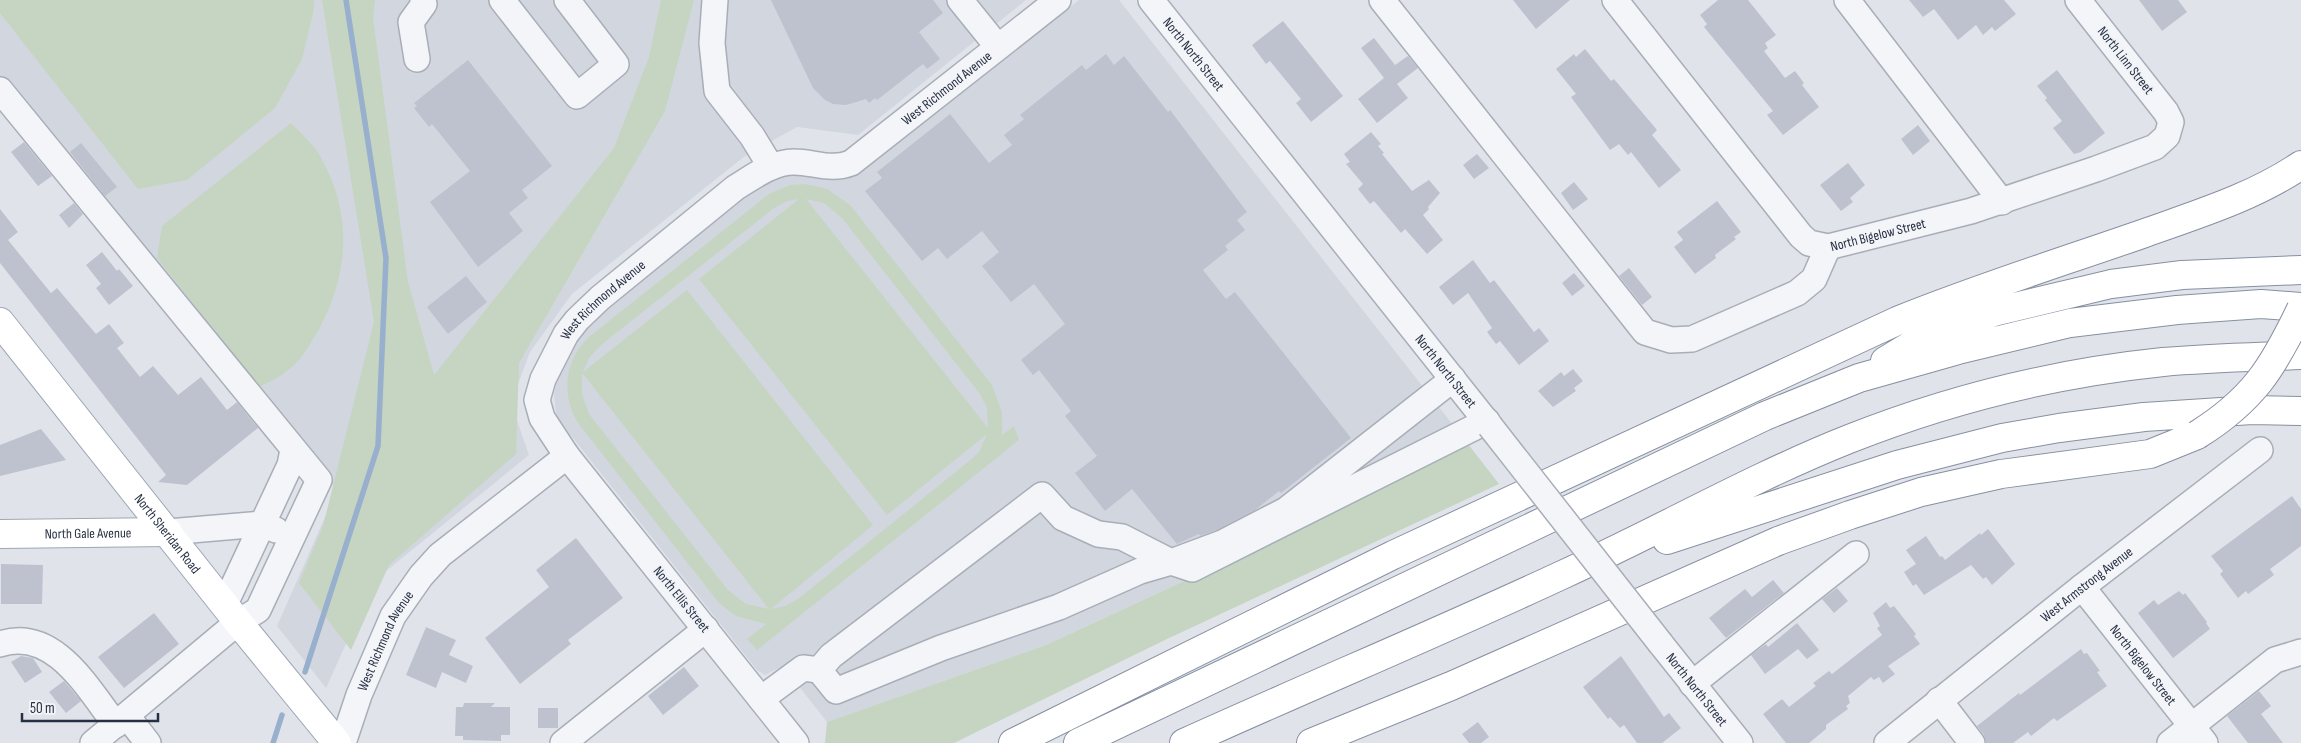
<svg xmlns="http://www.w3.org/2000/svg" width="2301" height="743" viewBox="0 0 2301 743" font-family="'Sofia Sans Condensed',sans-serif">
<rect width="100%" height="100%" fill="#e0e4ea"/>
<!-- built -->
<path fill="#d2d6df" d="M 0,0 L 1026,0 L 858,135 L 797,127 L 745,156 L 572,294 L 530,352 L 511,403 L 529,455 L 375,580 L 326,688 L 277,626 L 337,490 L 0,79 Z
M 1079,0 L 1119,0 L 1468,444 L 1262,545 L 1046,645 L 827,722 L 783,666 L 765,675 L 757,670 L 565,428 L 556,414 L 554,395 L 556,384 L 584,329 L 609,302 L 739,199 L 762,183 L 783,175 L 808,172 L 846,179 L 859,173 Z"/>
<!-- green -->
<path fill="#c5d5c1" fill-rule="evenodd" d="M 0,0 L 314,0 L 314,9 L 302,59 L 275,108 L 187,180 L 138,189 L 0,13 Z
M 322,0 L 375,0 L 373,18 L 408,282 L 434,375 L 614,148 L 649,57 L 661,0 L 694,0 L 665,111 L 519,363 L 516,454 L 389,565 L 351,650 L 299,583 L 323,526 L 374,322 Z
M 291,123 C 300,133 312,143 319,154 C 353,213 350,272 318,331 C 310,344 301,361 288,370 C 280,377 269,382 259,387 L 157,258 L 162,226 Z
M 805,184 L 827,189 L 850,205 L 992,385 L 1002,412 L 1002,435 L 1014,426 L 1019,440 L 757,650 L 747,639 L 766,624 L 736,616 L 719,603 L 578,423 C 561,395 564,360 589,337 L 769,194 L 790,185 ZM 799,199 L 699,279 L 887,515 L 987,434 L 979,452 L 968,462 L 798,599 L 785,606 L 771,609 L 873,525 L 687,290 L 583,372 L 589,358 L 601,345 L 774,208 L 787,201 ZM 806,199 L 824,203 L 842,218 L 980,394 L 987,408 L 988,428 ZM 582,373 L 583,374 L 769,609 L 746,604 L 728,590 L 589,414 L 582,394 Z
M 1468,444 L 1499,484 L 1167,639 L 954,743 L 825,743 L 827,722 L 1046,645 L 1262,545 Z"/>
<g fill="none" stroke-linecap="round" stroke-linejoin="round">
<!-- stream -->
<path stroke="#98afcd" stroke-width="5.5" d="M 305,672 L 378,446 L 386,258 L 346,0
M 273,743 L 282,715"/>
</g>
<!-- building -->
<path fill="#bdc2ce" d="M 771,0 L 933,0 L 943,13 L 919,32 L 940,59 L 927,69 L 923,64 L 877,100 L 875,98 L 869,103 L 866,99 L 846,105 L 833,104 L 825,100 L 813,88 Z
M 1513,0 L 1570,0 L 1536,29 Z
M 1718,0 L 1748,0 L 1776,35 L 1765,43 L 1768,48 L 1764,51 L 1785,78 L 1795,71 L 1804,83 L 1802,85 L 1819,107 L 1783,135 L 1767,115 L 1773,111 L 1704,27 L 1707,24 L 1700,15 Z
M 1909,0 L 2004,0 L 2016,14 L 1995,31 L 1992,27 L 1983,35 L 1976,25 L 1958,40 L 1934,9 L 1923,17 Z
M 2139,0 L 2178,0 L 2187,12 L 2162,31 Z
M 1283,21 L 1343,96 L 1311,122 L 1296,103 L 1301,99 L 1270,61 L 1266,64 L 1252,45 Z
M 1374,38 L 1395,65 L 1408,56 L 1418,68 L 1397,84 L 1408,98 L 1377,123 L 1358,99 L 1384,78 L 1361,48 Z
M 1585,49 L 1611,81 L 1614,79 L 1657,130 L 1652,135 L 1681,170 L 1659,188 L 1631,152 L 1628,155 L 1619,144 L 1610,150 L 1571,97 L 1576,94 L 1556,69 L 1574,54 L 1576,57 Z
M 1106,54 L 1114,65 L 1124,56 L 1168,112 L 1170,110 L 1247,212 L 1237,220 L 1245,230 L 1225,246 L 1228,250 L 1203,270 L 1226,299 L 1235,292 L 1351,438 L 1281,493 L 1279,491 L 1255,510 L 1216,530 L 1200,536 L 1199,534 L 1177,544 L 1132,489 L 1105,511 L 1075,473 L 1097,456 L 1065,416 L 1071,411 L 1039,370 L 1033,375 L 1021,360 L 1065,324 L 1034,284 L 1011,302 L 982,266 L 999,252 L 982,231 L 947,259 L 938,248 L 922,261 L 865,191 L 882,178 L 877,172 L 950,114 L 989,163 L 1012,145 L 1004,135 L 1024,119 L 1020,115 L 1082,65 L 1086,70 Z
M 468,60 L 552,166 L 522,190 L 528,198 L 509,213 L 523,231 L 478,267 L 430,202 L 470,171 L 432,124 L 429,127 L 414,108 L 417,106 L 414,103 Z
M 2057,70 L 2105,133 L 2081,152 L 2074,154 L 2053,128 L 2062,121 L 2045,100 L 2047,98 L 2037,86 Z
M 1918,125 L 1930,141 L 1913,155 L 1901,139 Z
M 1371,132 L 1381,144 L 1378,146 L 1384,153 L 1382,154 L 1412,191 L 1429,180 L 1440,193 L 1428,207 L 1429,209 L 1423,215 L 1443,240 L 1427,254 L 1405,229 L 1401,233 L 1374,201 L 1370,204 L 1358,189 L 1363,184 L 1346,164 L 1350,162 L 1344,154 Z
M 24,142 L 52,176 L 38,186 L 11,152 Z
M 81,143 L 117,187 L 105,196 L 70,152 Z
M 1477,154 L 1489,168 L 1474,179 L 1463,165 Z
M 1848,163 L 1865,185 L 1850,198 L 1853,202 L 1841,211 L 1820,185 Z
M 1574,182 L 1588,199 L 1573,210 L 1561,193 Z
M 1717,201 L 1741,232 L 1734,237 L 1736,239 L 1715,255 L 1716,258 L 1695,274 L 1674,247 L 1683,240 L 1677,232 Z
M 74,203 L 83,214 L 69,228 L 59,215 Z
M 0,209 L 18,232 L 8,240 L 51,293 L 57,288 L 96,334 L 109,324 L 124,343 L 117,348 L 140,377 L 153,366 L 178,395 L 201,377 L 227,410 L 237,402 L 258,428 L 187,485 L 158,482 L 166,475 L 0,263 Z
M 102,252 L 117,271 L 119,269 L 133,286 L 109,305 L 96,288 L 101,284 L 86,265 Z
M 1473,260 L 1490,283 L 1494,280 L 1534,332 L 1539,328 L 1549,341 L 1519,365 L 1500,341 L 1496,344 L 1487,332 L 1492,328 L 1468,293 L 1453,305 L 1439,287 Z
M 1629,268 L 1652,297 L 1642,305 L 1619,276 Z
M 1574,273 L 1585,286 L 1572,296 L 1562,283 Z
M 466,276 L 487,302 L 448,334 L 427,307 Z
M 1573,369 L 1583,381 L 1574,388 L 1576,391 L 1553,407 L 1538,391 L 1561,372 L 1564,376 Z
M 41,429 L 66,460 L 0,476 L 0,445 Z
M 2292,496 L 2301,509 L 2301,546 L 2270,569 L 2274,575 L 2248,594 L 2246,591 L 2238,598 L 2220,574 L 2223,571 L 2211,556 Z
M 1988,529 L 2015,564 L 1992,585 L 1986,577 L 1983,579 L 1971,565 L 1924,595 L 1916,584 L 1913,586 L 1904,572 L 1916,564 L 1906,550 L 1926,536 L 1940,557 L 1942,556 L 1945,560 L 1980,533 L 1981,535 Z
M 576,538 L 623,598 L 568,640 L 571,644 L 520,684 L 485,638 L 549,587 L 536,570 Z
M 1,564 L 43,565 L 42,604 L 1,604 Z
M 1773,580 L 1784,593 L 1726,638 L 1709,618 L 1745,589 L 1752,597 Z
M 1837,588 L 1848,601 L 1834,613 L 1822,599 Z
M 2179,591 L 2183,595 L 2185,593 L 2207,622 L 2206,623 L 2210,629 L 2173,658 L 2138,613 L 2154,600 L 2158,605 Z
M 1886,602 L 1890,608 L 1894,606 L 1916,634 L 1914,636 L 1920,644 L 1888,666 L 1895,674 L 1883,683 L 1879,677 L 1874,680 L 1871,677 L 1848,696 L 1850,703 L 1846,706 L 1848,709 L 1826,725 L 1826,729 L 1809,743 L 1786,743 L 1763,714 L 1782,699 L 1789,707 L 1816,686 L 1813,683 L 1829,671 L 1832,674 L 1882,635 L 1877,628 L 1880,626 L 1873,613 Z
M 154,613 L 179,644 L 124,688 L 98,657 Z
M 1797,623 L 1819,650 L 1807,659 L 1798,649 L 1765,674 L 1751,655 L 1766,644 L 1768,647 Z
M 426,627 L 456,640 L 449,655 L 473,666 L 466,683 L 442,672 L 436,688 L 406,675 Z
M 2081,649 L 2084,654 L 2087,653 L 2100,671 L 2097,672 L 2107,686 L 2057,721 L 2054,718 L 2031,736 L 2028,732 L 2013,743 L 1986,743 L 1984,735 L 1977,726 L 2019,693 L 2020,695 Z
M 21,656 L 33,658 L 42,672 L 25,683 L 11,662 Z
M 1621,656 L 1664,717 L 1669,713 L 1681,728 L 1662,743 L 1637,743 L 1624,725 L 1620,728 L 1610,717 L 1608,719 L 1583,687 Z
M 684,667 L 699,686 L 663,715 L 648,696 Z
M 64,681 L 81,701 L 66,713 L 49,692 Z
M 2259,691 L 2271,706 L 2261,714 L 2283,743 L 2248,743 L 2227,716 Z
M 464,703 L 495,703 L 491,707 L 510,707 L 510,735 L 501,735 L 501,741 L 463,740 L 463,736 L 455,736 L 456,707 L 463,707 Z
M 538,708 L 558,708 L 558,728 L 538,728 Z
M 1478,722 L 1489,737 L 1481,743 L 1469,743 L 1462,734 Z"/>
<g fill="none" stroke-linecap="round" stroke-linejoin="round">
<!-- minor casing -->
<g stroke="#a8aeb8" stroke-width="28">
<g id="minor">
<path d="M 502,0 L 577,96 L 616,64 L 567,0"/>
<path d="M 715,0 L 712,43 L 717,91 L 752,136 L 771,167"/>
<path d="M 960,0 L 998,47"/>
<path id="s1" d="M 1151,0 L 1490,426"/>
<path d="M 1382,0 L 1645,332 L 1671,340 L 1692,339 L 1797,293 L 1814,279 L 1828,247"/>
<path id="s2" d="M 1615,0 L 1801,236 L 1809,243 L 1828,247 L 1971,211 L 2096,169 L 2155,147 L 2167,136 L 2171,122 L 2166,112 L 2078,0"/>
<path d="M 1847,0 L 2002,202"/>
<path d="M 417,59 L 411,22 L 424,4 L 423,0"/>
<path d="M 0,90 L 319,480 L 258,610 L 238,622 L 93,743"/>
<path d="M 1453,379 L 1286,510 L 1222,543 L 1171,562 L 1122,537 L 1098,534 L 1063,518 L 1042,495 L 831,656 L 819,670 L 836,691 L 941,648 L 1059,607 L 1140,571 L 1171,562 L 1192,569 L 1487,421"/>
<path d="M 168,532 L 262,524 L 276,530"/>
<path id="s3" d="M 2082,587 L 2205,743"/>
<path d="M 225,604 L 290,465 L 293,450"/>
<path d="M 0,644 C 54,626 88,689 116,725"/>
<path id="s4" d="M 1661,644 L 1740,743"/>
<path d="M 1692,684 L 1856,554"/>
<path d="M 761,699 L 803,668 L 819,670"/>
<path d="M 1939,700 L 1972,743"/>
<path d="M 127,716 L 148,743"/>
<path id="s5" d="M 343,743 L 359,695 L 393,616 L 421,576 L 440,555 L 567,456"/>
<path d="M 563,743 L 706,629"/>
<path id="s6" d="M 796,743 L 567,456 L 542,418 L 537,400 L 543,379 L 566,334 L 577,320 L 600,298 L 735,188 C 753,177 772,162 794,162 C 814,162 831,171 851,163 L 1058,0"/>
<path id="s7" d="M 1887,743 L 2082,587 L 2260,450"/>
<path d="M 2170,743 L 2275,660 L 2301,652"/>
</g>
</g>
<!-- major casing -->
<g stroke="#9ea7b7" stroke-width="30">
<g id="major">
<path id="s8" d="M 0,322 L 238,622 L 337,743"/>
<path id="s9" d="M 0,534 L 168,532"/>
</g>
</g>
<!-- highway casing -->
<g stroke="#8690a2" stroke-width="30">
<path id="highway" d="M 1885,361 L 1928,335 L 1994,312 L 2111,284 L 2182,275 L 2301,270
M 1667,540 L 1897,465 L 2002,438 L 2059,428 L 2144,417 L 2252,410 L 2301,411
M 1013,743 L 1393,555 L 1897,321 C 1978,288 2062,262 2145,233 C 2198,214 2254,197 2301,165
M 1078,743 L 1765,416 L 1859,378 L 1958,350 L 2070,323 L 2177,310 L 2261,304 L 2301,307
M 1184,743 C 1310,686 1437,633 1562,575 C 1659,531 1751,478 1849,439 C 1950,399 2056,373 2163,362 C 2209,358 2255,357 2301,355
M 1311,743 L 1451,686 L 1778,541 L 1850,515 L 1921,492 L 2001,474 L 2150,454 L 2197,435"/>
</g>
<!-- minor -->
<use href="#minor" stroke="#f3f5f8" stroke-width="25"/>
<!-- major -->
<use href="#major" stroke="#fff" stroke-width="28"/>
<!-- highway -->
<use href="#highway" stroke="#fff" stroke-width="28"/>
<!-- minor-bridge casing -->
<g stroke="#a8aeb8" stroke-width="28" stroke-linecap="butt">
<path id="minor-bridge" d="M 1490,426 L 1661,644"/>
</g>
<!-- highway-bridge casing -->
<g stroke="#8690a2" stroke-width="30" stroke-linecap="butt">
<path id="highway-bridge" d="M 2197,435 C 2253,400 2273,368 2301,309"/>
</g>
<!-- minor-bridge -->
<use href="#minor-bridge" stroke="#f3f5f8" stroke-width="25"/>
<!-- highway-bridge -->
<use href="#highway-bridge" stroke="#fff" stroke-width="28"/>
</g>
<g text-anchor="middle" stroke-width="4" stroke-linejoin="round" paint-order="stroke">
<!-- street labels -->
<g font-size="14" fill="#273043" stroke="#f0f3f7">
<text dy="5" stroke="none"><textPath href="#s1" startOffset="69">North North Street</textPath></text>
<text transform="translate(2126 60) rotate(52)" y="5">North Linn Street</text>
<text dy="5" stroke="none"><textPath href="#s6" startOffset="972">West Richmond Avenue</textPath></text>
<text dy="5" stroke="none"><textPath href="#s2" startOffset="382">North Bigelow Street</textPath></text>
<text dy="5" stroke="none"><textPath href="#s6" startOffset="554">West Richmond Avenue</textPath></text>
<text dy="5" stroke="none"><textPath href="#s1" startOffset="474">North North Street</textPath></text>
<text dy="5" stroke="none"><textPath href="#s9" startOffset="88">North Gale Avenue</textPath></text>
<text dy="5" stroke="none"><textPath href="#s8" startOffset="270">North Sheridan Road</textPath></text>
<text dy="5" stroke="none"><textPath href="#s7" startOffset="255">West Armstrong Avenue</textPath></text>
<text transform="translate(682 599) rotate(51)" y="5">North Ellis Street</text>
<text dy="5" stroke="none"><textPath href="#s5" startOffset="111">West Richmond Avenue</textPath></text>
<text dy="5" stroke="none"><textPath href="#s3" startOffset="99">North Bigelow Street</textPath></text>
<text dy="5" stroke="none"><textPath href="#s4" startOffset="58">North North Street</textPath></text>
</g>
</g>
<!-- scale -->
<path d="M22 713v8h136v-8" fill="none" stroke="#273043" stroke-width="2.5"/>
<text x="30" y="713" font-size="15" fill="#273043" stroke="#f0f3f7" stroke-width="4" paint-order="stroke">50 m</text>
</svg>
